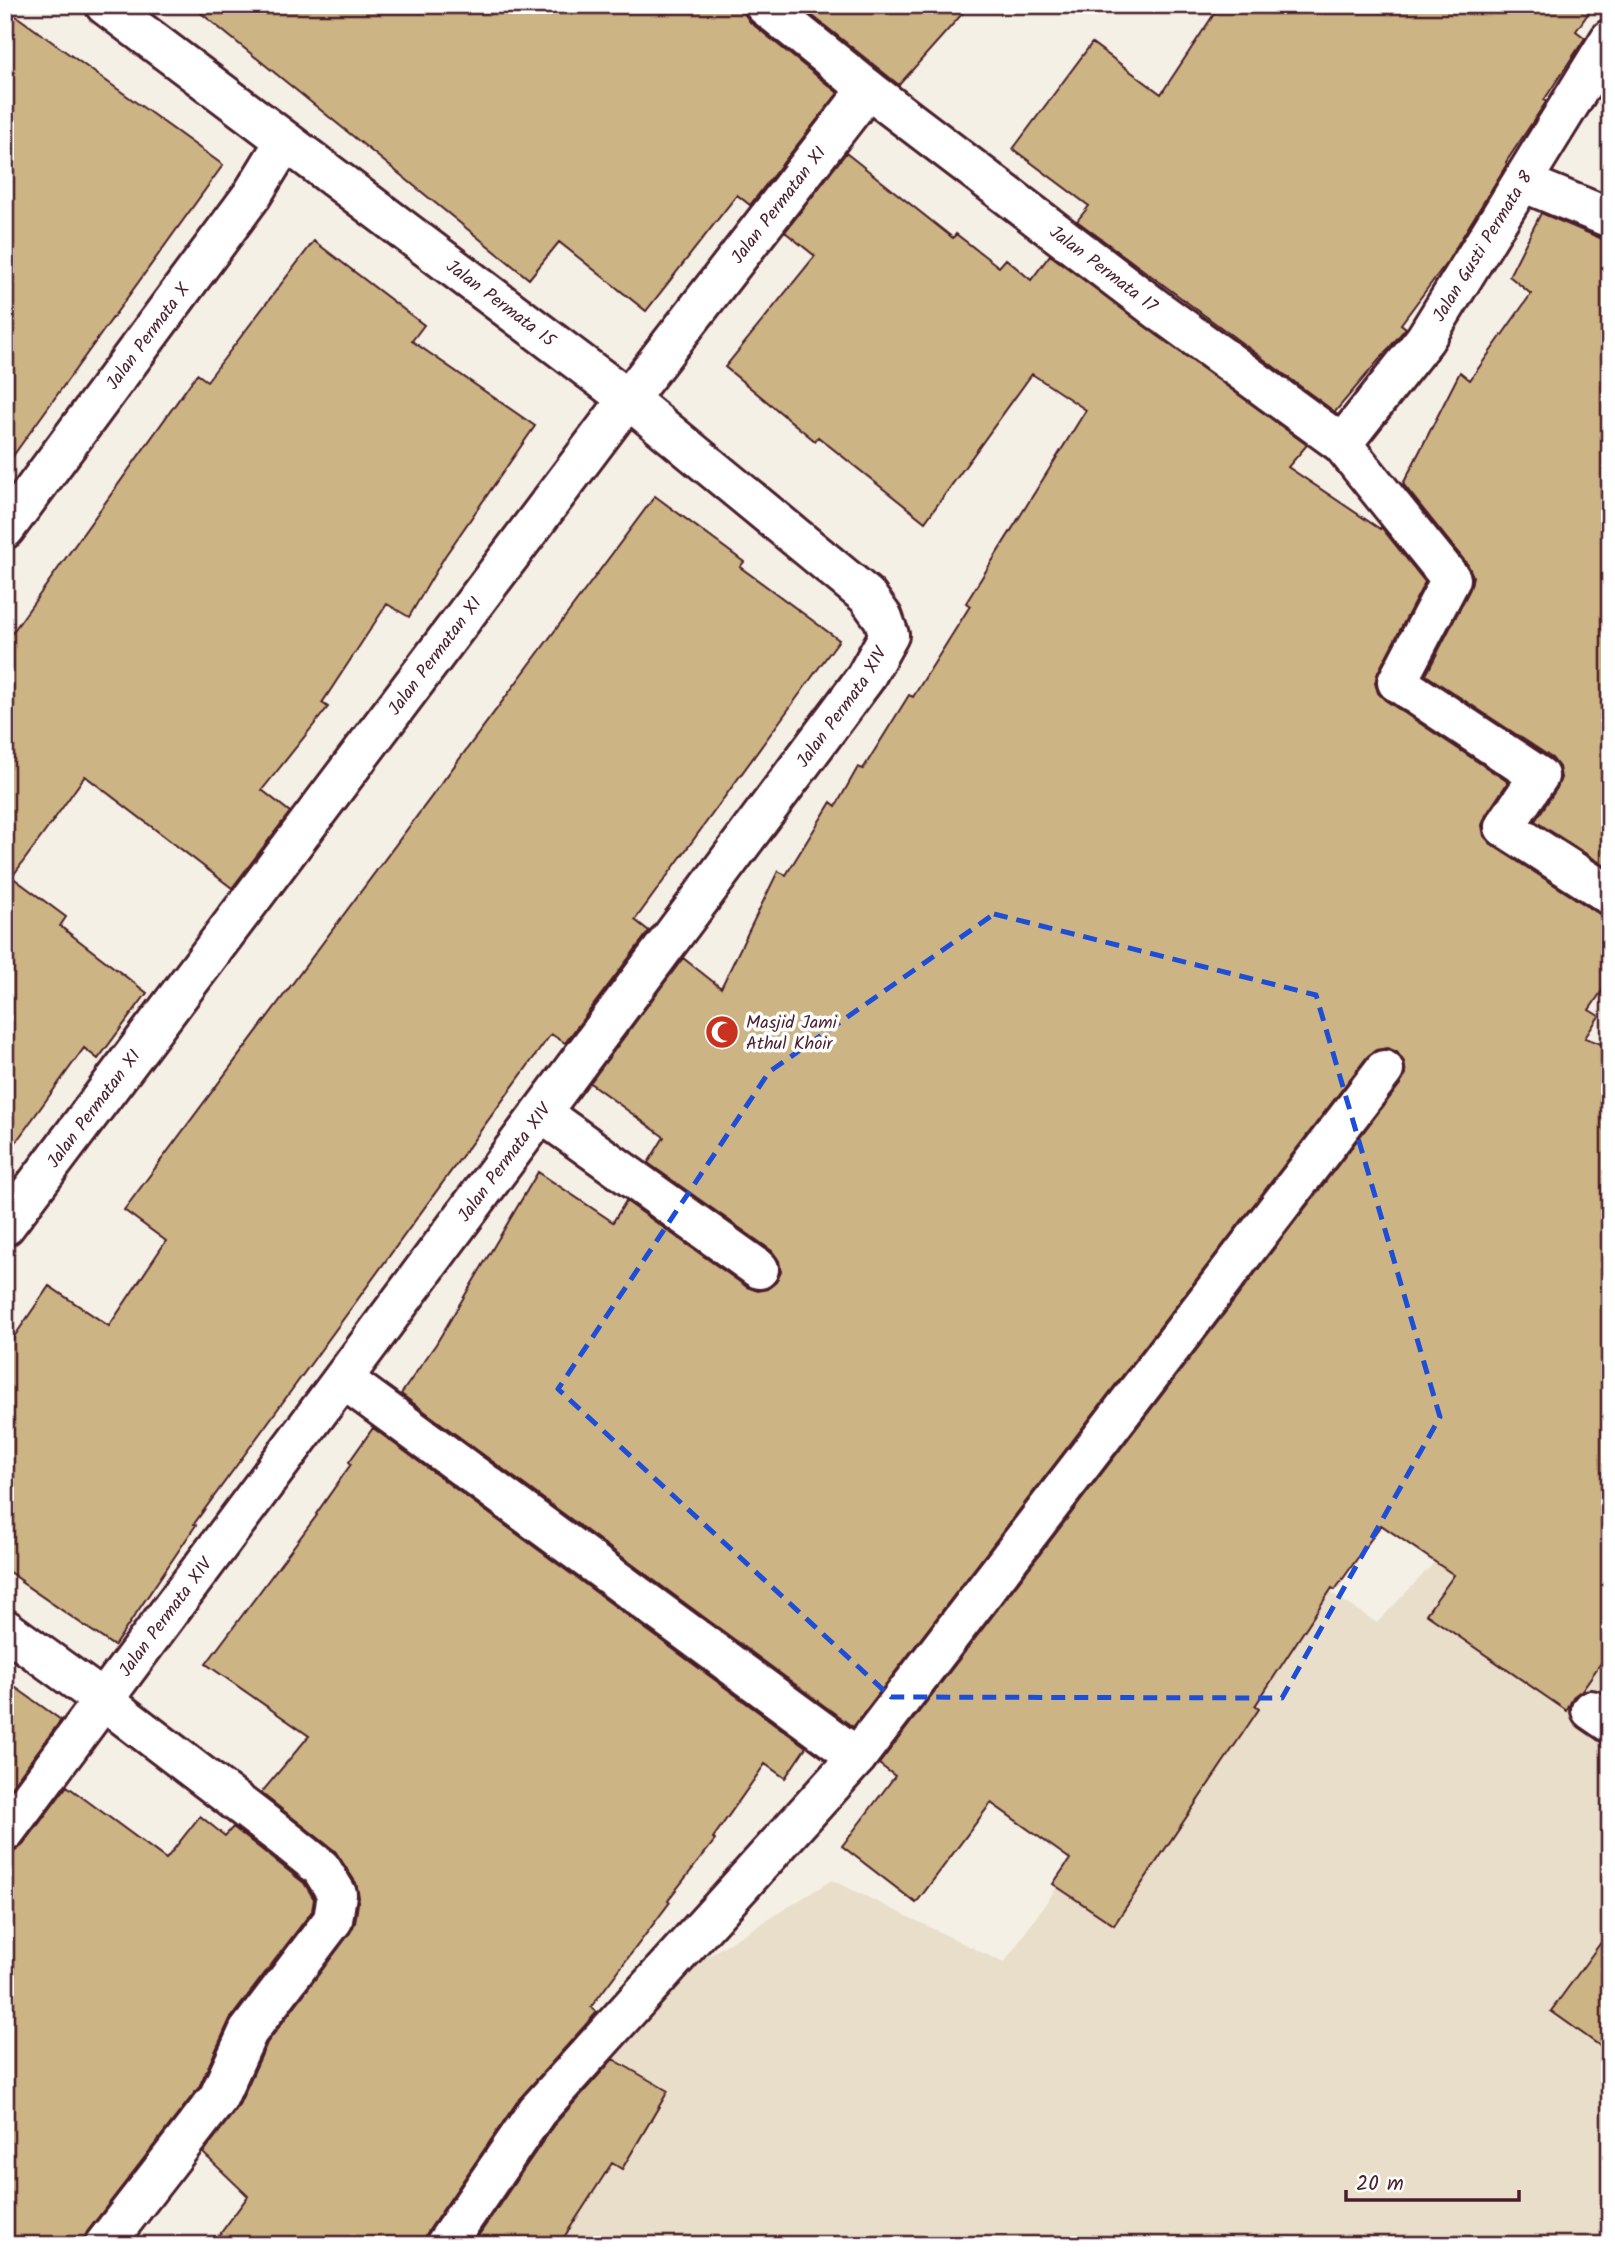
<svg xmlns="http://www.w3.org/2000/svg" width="1615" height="2250" viewBox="0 0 1615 2250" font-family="Kalam,sans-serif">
<rect width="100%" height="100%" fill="#f5f0e6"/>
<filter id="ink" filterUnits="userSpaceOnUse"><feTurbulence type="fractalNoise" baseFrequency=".0143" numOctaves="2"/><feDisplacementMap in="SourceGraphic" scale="14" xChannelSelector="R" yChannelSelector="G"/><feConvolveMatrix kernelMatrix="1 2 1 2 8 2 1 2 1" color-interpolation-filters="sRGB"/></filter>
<g filter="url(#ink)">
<!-- built -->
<path fill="#e9dec9" d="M 1610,1377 L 1610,2245 L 457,2245 L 551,2098 L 672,1978 L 832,1880 L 1004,1963 L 1284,1561 L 1377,1623 Z"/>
<!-- building -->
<path fill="#cdb484" stroke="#4a1f2b" stroke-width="2" d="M 191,5 L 743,5 L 744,13 L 750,22 L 838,93 L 750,205 L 737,195 L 646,311 L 559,242 L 529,279 Z
M 799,5 L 970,5 L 899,85 Z
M 1220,5 L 1594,5 L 1576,31 L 1585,38 L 1544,100 L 1546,102 L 1506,162 L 1507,164 L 1447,262 L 1401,324 L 1406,328 L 1335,412 L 1077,221 L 1089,206 L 1013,149 L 1092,43 L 1161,94 Z
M 5,8 L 223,165 L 5,467 Z
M 846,153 L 953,238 L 956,234 L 999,267 L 1006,259 L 1031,280 L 1050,255 L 1307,445 L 1288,467 L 1380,529 L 1381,527 L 1425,582 L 1378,672 L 1375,683 L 1378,693 L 1385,700 L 1508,782 L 1486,815 L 1482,825 L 1484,836 L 1492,845 L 1598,913 L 1610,917 L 1610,979 L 1589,1010 L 1599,1016 L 1585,1038 L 1610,1047 L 1610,1650 L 1582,1690 L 1573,1697 L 1567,1711 L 1426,1614 L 1454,1575 L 1381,1525 L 1335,1590 L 1332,1588 L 1255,1706 L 1259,1709 L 1114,1925 L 1053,1884 L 1070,1859 L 991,1803 L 916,1903 L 842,1846 L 895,1776 L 879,1764 L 1401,1083 L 1406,1074 L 1404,1062 L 1397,1052 L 1388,1048 L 1376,1050 L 1367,1057 L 853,1727 L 401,1394 L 436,1344 L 538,1172 L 613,1222 L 626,1201 L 747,1287 L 758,1291 L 767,1289 L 776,1282 L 781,1272 L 779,1261 L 772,1251 L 648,1163 L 664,1137 L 590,1083 L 683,958 L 721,988 L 778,871 L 786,875 L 831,802 L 836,806 L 858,767 L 863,769 L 909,695 L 913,697 L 970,606 L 966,603 L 1086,410 L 1032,374 L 925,522 L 818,437 L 815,441 L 725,367 L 815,256 L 785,232 Z
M 1541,213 L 1600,238 L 1610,245 L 1610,869 L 1535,821 L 1557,788 L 1561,778 L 1559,767 L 1552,758 L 1426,675 L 1470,589 L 1473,576 L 1468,565 L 1403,484 L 1460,372 L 1470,380 L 1531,294 L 1509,276 Z
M 314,241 L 424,325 L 412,341 L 535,426 L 445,556 L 409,617 L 387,604 L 322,703 L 328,707 L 262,790 L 290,812 L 232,888 L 85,776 L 50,825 L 12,877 L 66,917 L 60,926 L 147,993 L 98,1059 L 84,1048 L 5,1157 L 5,643 L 197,374 L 207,381 Z
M 655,496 L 744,562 L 740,567 L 839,640 L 635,920 L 649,931 L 565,1043 L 551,1034 L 194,1524 L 196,1525 L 114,1646 L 21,1582 L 22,1581 L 5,1569 L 5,1350 L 49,1286 L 109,1326 L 166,1241 L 124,1210 Z
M 373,1428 L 806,1747 L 785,1778 L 765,1764 L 713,1838 L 715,1840 L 668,1900 L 670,1902 L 591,2007 L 597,2012 L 519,2099 L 427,2233 L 423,2245 L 212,2245 L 248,2196 L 203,2153 L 238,2107 L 267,2043 L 350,1933 L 355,1923 L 359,1897 L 356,1883 L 335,1851 L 261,1793 L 309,1736 L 206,1664 L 317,1515 L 316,1514 L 351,1464 L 349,1462 Z
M 5,1680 L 61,1720 L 5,1795 Z
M 67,1786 L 166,1859 L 200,1816 L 225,1836 L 233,1827 L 304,1883 L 314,1899 L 312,1911 L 230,2019 L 199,2087 L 87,2232 L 83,2245 L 5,2245 L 5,1853 L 14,1852 L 23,1845 Z
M 1610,1930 L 1610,2053 L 1551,2011 Z
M 613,2059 L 668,2091 L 622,2169 L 612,2163 L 559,2245 L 472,2245 L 554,2125 Z"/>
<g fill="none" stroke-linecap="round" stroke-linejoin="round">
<!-- street casing -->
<g stroke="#4a1f2b" stroke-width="44">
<g id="street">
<path id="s1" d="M 764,5 L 868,89 L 1158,310 L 1342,444 L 1451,579 L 1397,682 L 1539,776 L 1504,827 L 1610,895"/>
<path d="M 1522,182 L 1610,218"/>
<path id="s2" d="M 1342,444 L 1425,339 L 1610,39"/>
<path id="s3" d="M 5,529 L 252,195 L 285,141"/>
<path d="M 541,1113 L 759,1269"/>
<path id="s4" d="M 5,1226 L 628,399 L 868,89"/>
<path d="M 343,1379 L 857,1757"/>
<path d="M 5,1629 L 103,1700 L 285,1839 L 321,1868 L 337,1894 L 333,1920 L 248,2032 L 218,2098 L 104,2245"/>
<path d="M 1591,1710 L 1610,1723"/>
<path id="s5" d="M 5,1832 L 865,678 L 889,635 L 883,618 L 867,596 L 628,399 L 105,5"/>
<path d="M 445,2245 L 537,2111 L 857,1757 L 1384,1070"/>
</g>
</g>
<!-- street -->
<use href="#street" stroke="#fff" stroke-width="38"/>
</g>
</g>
<!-- marked area -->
<path fill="none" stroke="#1d4ed8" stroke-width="5" stroke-dasharray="14 9" stroke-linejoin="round" d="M 994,914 L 1316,995 L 1440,1417 L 1282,1698 L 891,1697 L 558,1389 L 769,1072 Z"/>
<!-- icons -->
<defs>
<g id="mosque-disc" transform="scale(1.75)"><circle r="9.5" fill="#c8321e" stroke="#fff"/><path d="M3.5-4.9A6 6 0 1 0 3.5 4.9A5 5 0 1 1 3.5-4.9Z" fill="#fff"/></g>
</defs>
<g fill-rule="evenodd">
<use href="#mosque-disc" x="722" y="1032"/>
</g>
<g text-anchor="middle" stroke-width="7" stroke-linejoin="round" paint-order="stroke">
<!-- street labels -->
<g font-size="18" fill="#4a1f2b" stroke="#fff">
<text dy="6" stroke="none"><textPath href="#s4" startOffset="1281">Jalan Permatan XI</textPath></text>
<text dy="6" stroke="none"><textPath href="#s2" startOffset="243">Jalan Gusti Permata 8</textPath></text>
<text dy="6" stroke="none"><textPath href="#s1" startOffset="430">Jalan Permata 17</textPath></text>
<text transform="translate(501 303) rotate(37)" y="6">Jalan Permata 15</text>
<text dy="6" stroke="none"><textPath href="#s3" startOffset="240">Jalan Permata X</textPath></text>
<text dy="6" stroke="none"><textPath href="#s4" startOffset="714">Jalan Permatan XI</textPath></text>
<text dy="6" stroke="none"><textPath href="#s5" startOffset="1402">Jalan Permata XIV</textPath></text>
<text dy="6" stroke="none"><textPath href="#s4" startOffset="147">Jalan Permatan XI</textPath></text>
<text dy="6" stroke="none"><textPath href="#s5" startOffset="835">Jalan Permata XIV</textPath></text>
<text dy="6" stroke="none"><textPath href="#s5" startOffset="268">Jalan Permata XIV</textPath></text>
</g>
<!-- poi labels -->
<g font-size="18" fill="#4a1f2b" stroke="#fff" text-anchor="start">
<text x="746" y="1028">Masjid Jami<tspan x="746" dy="21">Athul Khoir</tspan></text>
</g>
</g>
<!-- margin -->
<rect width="1615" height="2250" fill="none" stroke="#fff" stroke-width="28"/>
<rect x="14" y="14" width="1587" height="2222" fill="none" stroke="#4a1f2b" stroke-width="2.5" filter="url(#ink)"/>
<!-- scale -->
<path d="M1346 2190v10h173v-10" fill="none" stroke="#4a1f2b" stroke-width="3.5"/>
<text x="1356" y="2190" font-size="21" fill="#4a1f2b" stroke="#ffffff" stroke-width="5" paint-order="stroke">20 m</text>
</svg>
